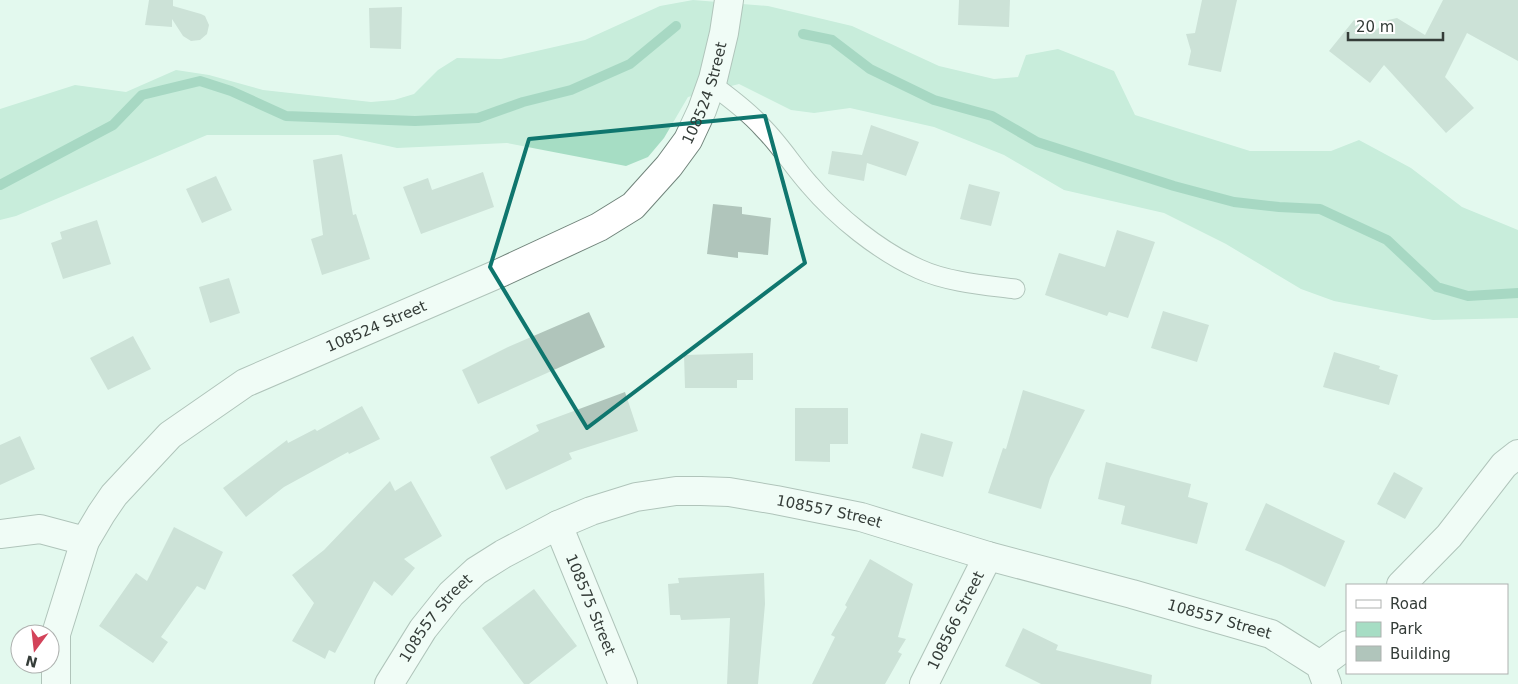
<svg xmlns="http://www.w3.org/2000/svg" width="1518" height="684" viewBox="0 0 1518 684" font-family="'DejaVu Sans',sans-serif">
<rect width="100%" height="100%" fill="#e3f9ee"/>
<!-- green -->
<path fill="#a6ddc4" d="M 693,0 L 768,6 L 852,26 L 939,66 L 994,79 L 1018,77 L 1026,55 L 1058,49 L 1114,71 L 1135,115 L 1250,151 L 1331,151 L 1359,140 L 1411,168 L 1462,207 L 1518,230 L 1518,318 L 1433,320 L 1334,301 L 1301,289 L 1226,244 L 1164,213 L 1064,190 L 1004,155 L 934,127 L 850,108 L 814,113 L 791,110 L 739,84 L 688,97 L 664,138 L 648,157 L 626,166 L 507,143 L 397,148 L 338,135 L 207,135 L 16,216 L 0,220 L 0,109 L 75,85 L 126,92 L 176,70 L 209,75 L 263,90 L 371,102 L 394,100 L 414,94 L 438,70 L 457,58 L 501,59 L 585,40 L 660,6 Z"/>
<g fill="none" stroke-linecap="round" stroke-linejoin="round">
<!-- stream -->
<path stroke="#5db08e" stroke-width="10" d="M 803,34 L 832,40 L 870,69 L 934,100 L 992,116 L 1037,142 L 1174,186 L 1234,202 L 1279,207 L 1320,209 L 1387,240 L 1437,287 L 1468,296 L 1518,293
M 0,185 L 113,125 L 142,95 L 200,81 L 231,91 L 286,116 L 415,121 L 478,118 L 523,102 L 571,90 L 630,64 L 676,26"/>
</g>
<!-- building -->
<path fill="#b0c5bb" d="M 149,0 L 173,0 L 173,6 L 201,14 L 205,16 L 209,25 L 207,34 L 200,40 L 191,41 L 183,36 L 172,19 L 172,27 L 145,25 Z
M 959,0 L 1010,0 L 1009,27 L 958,25 Z
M 1202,0 L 1237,0 L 1221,72 L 1188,65 L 1191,51 L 1186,34 L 1195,33 Z
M 1443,0 L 1518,0 L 1518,61 L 1467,33 L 1445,77 L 1474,108 L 1446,133 L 1384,65 L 1370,83 L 1329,51 L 1354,20 L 1371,34 L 1388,20 L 1397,18 L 1425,35 Z
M 402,7 L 401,49 L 370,48 L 369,8 Z
M 871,125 L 919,142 L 906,176 L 867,163 L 864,181 L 828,174 L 832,151 L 862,155 Z
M 342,154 L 353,215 L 356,214 L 370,259 L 322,275 L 311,239 L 323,235 L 313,160 Z
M 483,172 L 494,207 L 421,234 L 403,187 L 428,178 L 432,190 Z
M 216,176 L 232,210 L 202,223 L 186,189 Z
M 969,184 L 1000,192 L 991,226 L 960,219 Z
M 713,204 L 742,207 L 742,214 L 771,218 L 768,255 L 738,252 L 738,258 L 707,254 Z
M 97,220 L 111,264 L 63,279 L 51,243 L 62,239 L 60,232 Z
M 1117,230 L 1155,242 L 1128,318 L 1109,312 L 1107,316 L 1045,295 L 1059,253 L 1105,267 Z
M 229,278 L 240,313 L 210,323 L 199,287 Z
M 1163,311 L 1209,325 L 1197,362 L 1151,348 Z
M 589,312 L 605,347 L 478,404 L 462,370 L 508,347 Z
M 133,336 L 151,369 L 108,390 L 90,358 Z
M 1334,352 L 1380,366 L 1379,369 L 1398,375 L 1389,405 L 1323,387 Z
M 753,353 L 753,380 L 737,380 L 737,388 L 685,388 L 684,355 Z
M 1023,390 L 1085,410 L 1050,478 L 1041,509 L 988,493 L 1003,448 L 1006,449 Z
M 625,392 L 638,431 L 569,453 L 572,459 L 506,490 L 490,457 L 539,431 L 536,425 Z
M 362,406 L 380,439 L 349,454 L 348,452 L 284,487 L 246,517 L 223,488 L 287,440 L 288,443 L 315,429 L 317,431 Z
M 795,408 L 848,408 L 848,444 L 830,444 L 830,462 L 795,461 Z
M 921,433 L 953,442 L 943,477 L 912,468 Z
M 20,436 L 35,469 L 0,485 L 0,445 Z
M 1106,462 L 1191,484 L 1188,497 L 1208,503 L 1197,544 L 1121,524 L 1125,506 L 1098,499 Z
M 1394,472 L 1423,488 L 1405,519 L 1377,504 Z
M 390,481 L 395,491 L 411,481 L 442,536 L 404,559 L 415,568 L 392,596 L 374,581 L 335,653 L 329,650 L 325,659 L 292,641 L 314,603 L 292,575 L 324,550 Z
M 1266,503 L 1345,541 L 1325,587 L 1281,565 L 1245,550 Z
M 174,527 L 223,552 L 205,590 L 197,586 L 161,637 L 168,642 L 153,663 L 99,626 L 136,573 L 147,581 Z
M 870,559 L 913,584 L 898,637 L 906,639 L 898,652 L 902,654 L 885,684 L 812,684 L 835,637 L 831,635 L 847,607 L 845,605 Z
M 764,573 L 765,604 L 758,684 L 727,684 L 730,618 L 681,620 L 680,615 L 670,615 L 668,584 L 679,583 L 678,578 Z
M 534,589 L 577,646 L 529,684 L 524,684 L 482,628 Z
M 1023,628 L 1058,645 L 1056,650 L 1152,675 L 1151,684 L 1041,684 L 1005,666 Z"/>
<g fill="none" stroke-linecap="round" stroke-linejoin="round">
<!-- lane casing -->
<g stroke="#71847b" stroke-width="21">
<path id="lane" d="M 711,84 C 729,97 748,111 763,128 C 780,145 793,166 809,184 C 837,217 879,251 919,269 C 947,282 984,285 1015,289"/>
</g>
<!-- street casing -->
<g stroke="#71847b" stroke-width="30">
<g id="street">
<path id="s1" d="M 558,525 L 623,684"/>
<path d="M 0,534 L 40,529 L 85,541"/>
<path d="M 1401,585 L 1449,536 L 1504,465 L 1518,454"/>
<path d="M 1320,665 L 1347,645"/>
<path id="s2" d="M 56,684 L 56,634 L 85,541 L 101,514 L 114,495 L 170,435 L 245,383 L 500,273 L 599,227 L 633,206 L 669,166 L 688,140 L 702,110 L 713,79 L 724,33 L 729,0"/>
<path id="s3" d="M 389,684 L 423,629 L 451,594 L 476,571 L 503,554 L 558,525 L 591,511 L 636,497 L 676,491 L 701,491 L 729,492 L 776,500 L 861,517 L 988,556 L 1132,594 L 1271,634 L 1320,665 L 1327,684"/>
<path id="s4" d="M 924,684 L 988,556"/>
</g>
</g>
<!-- lane -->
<use href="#lane" stroke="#fff" stroke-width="19"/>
<!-- street -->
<use href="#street" stroke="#fff" stroke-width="28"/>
</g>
<!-- marked area -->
<path d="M0 0H1518V684H0ZM 765,116 L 805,263 L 587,428 L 490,267 L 529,139 Z" fill="#e3f9ee" fill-opacity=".55" fill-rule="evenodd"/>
<path fill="none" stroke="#0f766e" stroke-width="4" stroke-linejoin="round" d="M 765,116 L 805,263 L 587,428 L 490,267 L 529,139 Z"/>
<g text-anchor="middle" stroke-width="5" stroke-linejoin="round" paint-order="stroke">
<!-- street labels -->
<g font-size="15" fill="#343c38" stroke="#fff">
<text dy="5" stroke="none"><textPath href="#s2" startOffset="938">108524 Street</textPath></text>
<text dy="5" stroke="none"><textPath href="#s2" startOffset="518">108524 Street</textPath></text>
<text dy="5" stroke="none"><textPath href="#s3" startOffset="516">108557 Street</textPath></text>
<text dy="5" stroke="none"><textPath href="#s1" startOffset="86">108575 Street</textPath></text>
<text dy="5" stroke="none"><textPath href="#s3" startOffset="81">108557 Street</textPath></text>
<text dy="5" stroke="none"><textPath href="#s4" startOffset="71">108566 Street</textPath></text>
<text dy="5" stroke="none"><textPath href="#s3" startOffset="921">108557 Street</textPath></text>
</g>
</g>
<!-- legend -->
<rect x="1346" y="584" width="162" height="90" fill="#ffffff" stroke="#aeb1af"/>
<rect x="1356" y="600" width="25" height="8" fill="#ffffff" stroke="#aeb1af"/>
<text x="1390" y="609" font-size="15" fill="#343c38">Road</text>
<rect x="1356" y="622" width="25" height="15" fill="#a6ddc4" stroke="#aeb1af"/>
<text x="1390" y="634" font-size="15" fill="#343c38">Park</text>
<rect x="1356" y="646" width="25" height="15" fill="#b0c5bb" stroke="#aeb1af"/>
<text x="1390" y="659" font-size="15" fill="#343c38">Building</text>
<!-- north arrow -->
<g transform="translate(35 649) rotate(195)"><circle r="24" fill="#ffffff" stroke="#aeb1af"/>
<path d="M0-4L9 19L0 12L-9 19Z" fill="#d3435a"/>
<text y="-8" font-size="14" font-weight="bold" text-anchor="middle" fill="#343c38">N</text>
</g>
<!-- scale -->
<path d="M1348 32v8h95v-8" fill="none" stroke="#343c38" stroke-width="2.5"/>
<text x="1356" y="32" font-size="15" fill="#343c38" stroke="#ffffff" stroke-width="4" paint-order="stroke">20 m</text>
</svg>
